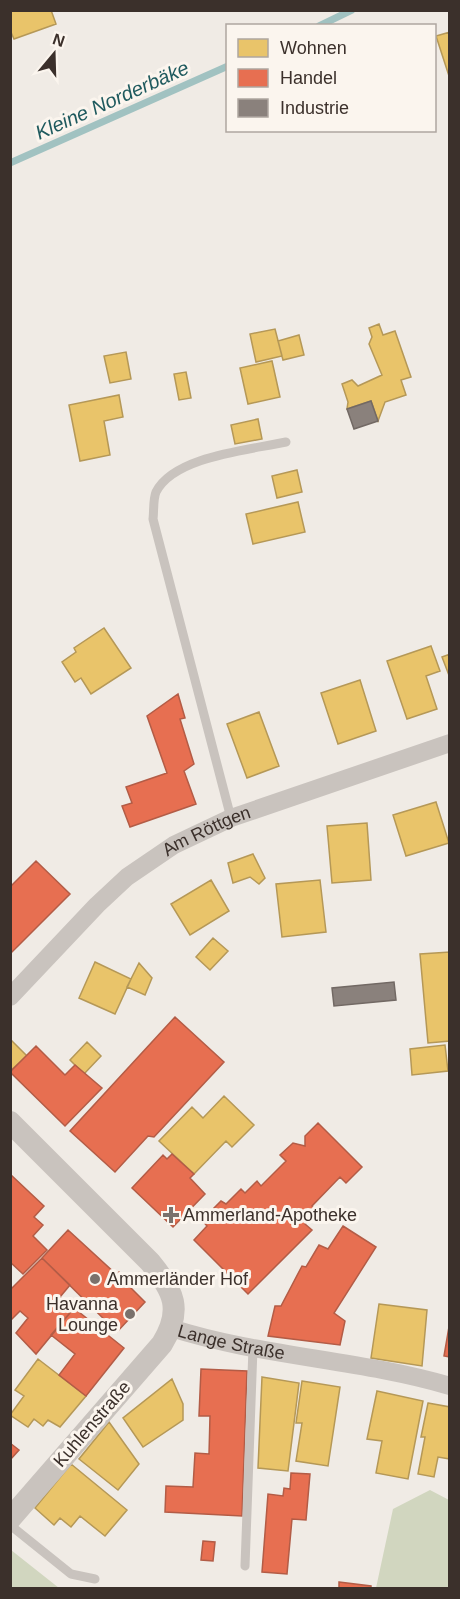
<svg xmlns="http://www.w3.org/2000/svg" width="460" height="1599" viewBox="0 0 460 1599" font-family="Helvetica,sans-serif">
<rect width="100%" height="100%" fill="#f0ebe5"/>
<!-- green -->
<path fill="#d1d6bf" d="M 430,1490 L 449,1500 L 449,1588 L 376,1588 L 393,1509 Z
M 10,1550 L 11,1550 L 59,1588 L 11,1588 Z"/>
<!-- homes -->
<path fill="#e9c46a" stroke="#b59857" stroke-width="1.5" d="M 10,10 L 51,10 L 56,24 L 14,39 L 10,30 Z
M 450,32 L 450,79 L 436,36 Z
M 379,324 L 383,335 L 395,331 L 411,377 L 401,380 L 406,395 L 385,402 L 378,421 L 371,401 L 347,409 L 348,402 L 342,384 L 352,380 L 358,386 L 382,375 L 369,344 L 372,337 L 369,328 Z
M 275,329 L 282,356 L 256,362 L 250,334 Z
M 299,335 L 304,355 L 283,360 L 278,341 Z
M 126,352 L 131,379 L 110,383 L 104,356 Z
M 272,361 L 280,397 L 248,404 L 240,368 Z
M 186,372 L 191,398 L 179,400 L 174,374 Z
M 119,395 L 123,417 L 104,421 L 110,455 L 80,461 L 69,405 Z
M 258,419 L 262,439 L 235,444 L 231,425 Z
M 297,470 L 302,492 L 277,498 L 272,476 Z
M 298,502 L 305,532 L 253,544 L 246,514 Z
M 104,628 L 131,668 L 91,694 L 81,678 L 75,682 L 62,662 L 76,652 L 74,648 Z
M 431,646 L 440,671 L 426,676 L 437,709 L 407,719 L 387,661 Z
M 450,654 L 450,678 L 442,657 Z
M 360,680 L 376,731 L 338,744 L 321,693 Z
M 259,712 L 279,766 L 247,778 L 227,724 Z
M 436,802 L 449,843 L 406,856 L 393,815 Z
M 367,823 L 371,880 L 332,883 L 327,826 Z
M 253,854 L 265,878 L 259,884 L 250,877 L 233,883 L 228,863 Z
M 211,880 L 229,911 L 190,935 L 171,904 Z
M 320,880 L 326,932 L 282,937 L 276,884 Z
M 213,938 L 228,951 L 210,970 L 196,957 Z
M 450,952 L 450,1041 L 428,1043 L 420,954 Z
M 95,962 L 131,979 L 115,1014 L 79,998 Z
M 139,963 L 152,978 L 145,995 L 127,987 Z
M 10,1039 L 27,1056 L 10,1071 Z
M 87,1042 L 101,1056 L 84,1074 L 70,1060 Z
M 445,1045 L 448,1071 L 412,1075 L 410,1049 Z
M 224,1096 L 254,1125 L 232,1147 L 226,1141 L 194,1174 L 159,1141 L 192,1107 L 203,1118 Z
M 379,1304 L 427,1310 L 422,1366 L 371,1358 Z
M 38,1359 L 86,1396 L 60,1427 L 48,1420 L 43,1426 L 34,1419 L 28,1427 L 10,1415 L 24,1396 L 15,1390 Z
M 262,1377 L 299,1383 L 288,1471 L 258,1468 Z
M 172,1379 L 183,1404 L 183,1420 L 143,1447 L 123,1418 Z
M 302,1381 L 340,1387 L 328,1466 L 296,1461 L 302,1423 L 296,1423 Z
M 377,1391 L 423,1401 L 408,1479 L 376,1473 L 382,1441 L 367,1439 Z
M 428,1403 L 450,1407 L 450,1459 L 438,1457 L 434,1477 L 418,1474 L 425,1437 L 421,1437 Z
M 109,1422 L 139,1464 L 118,1490 L 79,1459 Z
M 71,1464 L 127,1510 L 105,1536 L 80,1516 L 71,1527 L 60,1518 L 54,1525 L 35,1508 Z"/>
<!-- shops -->
<path fill="#e76f51" stroke="#b35c46" stroke-width="1.5" d="M 178,694 L 185,718 L 180,719 L 194,764 L 184,771 L 196,804 L 130,827 L 122,806 L 132,803 L 126,787 L 167,773 L 147,716 Z
M 36,861 L 70,894 L 10,954 L 10,887 Z
M 175,1017 L 224,1062 L 154,1137 L 148,1136 L 115,1172 L 70,1131 Z
M 36,1046 L 65,1075 L 75,1065 L 102,1088 L 65,1126 L 10,1072 Z
M 318,1123 L 362,1167 L 346,1183 L 340,1177 L 312,1206 L 318,1211 L 305,1224 L 312,1230 L 248,1294 L 194,1240 L 207,1226 L 202,1220 L 221,1201 L 226,1204 L 241,1189 L 245,1193 L 257,1181 L 261,1186 L 286,1161 L 280,1155 L 293,1143 L 305,1146 L 305,1136 Z
M 172,1154 L 194,1174 L 190,1178 L 205,1194 L 173,1227 L 132,1188 L 163,1155 L 167,1159 Z
M 10,1174 L 44,1206 L 34,1217 L 43,1225 L 33,1236 L 47,1250 L 23,1274 L 10,1262 Z
M 343,1226 L 376,1247 L 334,1313 L 345,1321 L 340,1345 L 268,1336 L 275,1306 L 281,1306 L 302,1266 L 306,1267 L 319,1245 L 328,1249 Z
M 68,1230 L 117,1275 L 119,1272 L 132,1283 L 129,1286 L 145,1302 L 117,1332 L 42,1258 Z
M 42,1258 L 70,1285 L 60,1297 L 74,1308 L 36,1354 L 16,1333 L 28,1318 L 20,1311 L 10,1321 L 10,1290 Z
M 74,1308 L 124,1348 L 86,1396 L 59,1375 L 75,1354 L 51,1335 Z
M 450,1321 L 450,1357 L 444,1356 Z
M 201,1369 L 247,1371 L 242,1516 L 165,1512 L 166,1486 L 193,1487 L 195,1453 L 209,1454 L 210,1416 L 199,1416 Z
M 10,1443 L 19,1450 L 10,1460 Z
M 291,1473 L 310,1474 L 306,1520 L 292,1519 L 287,1574 L 262,1572 L 268,1494 L 283,1496 L 284,1488 L 290,1489 Z
M 203,1541 L 215,1542 L 213,1561 L 201,1560 Z
M 339,1582 L 371,1586 L 371,1588 L 339,1588 Z"/>
<!-- industry -->
<path fill="#8a817c" stroke="#726964" stroke-width="1.5" d="M 371,401 L 378,421 L 354,429 L 347,409 Z
M 394,982 L 396,1000 L 334,1006 L 332,988 Z"/>
<g fill="none" stroke-linecap="round" stroke-linejoin="round">
<!-- stream -->
<path stroke="#a1c2c1" stroke-width="7" d="M 319,26 L 352,10
M 10,163 L 228,66"/>
<!-- service -->
<path stroke="#c9c3be" stroke-width="9" d="M 231,818 L 153,519 C 154,511 153,499 156,492 C 174,456 250,450 286,442
M 10,1525 L 71,1574 L 95,1579
M 245,1566 L 253,1348"/>
<!-- minor -->
<g stroke="#c9c3be" stroke-width="18">
<path id="s1" d="M 10,997 L 97,905 L 127,877 L 174,845 L 231,818 L 450,743"/>
<path id="s2" d="M 171,1328 C 262,1357 358,1359 450,1386"/>
</g>
<!-- tertiary -->
<path stroke="#c9c3be" stroke-width="22" d="M 10,1122 L 150,1262 C 174,1291 183,1310 162,1344 L 10,1519"/>
</g>
<!-- markers -->
<g fill="#7a716c" stroke="#fbf5ee" stroke-width="2">
<path d="M168 1206h6v6h6v6h-6v6h-6v-6h-6v-6h6z"/>
<circle cx="95" cy="1279" r="6"/>
<circle cx="130" cy="1314" r="6"/>
</g>
<g text-anchor="middle" stroke-width="6" stroke-linejoin="round" paint-order="stroke">
<!-- street labels -->
<g font-size="18" fill="#3b302b" stroke="#fbf5ee">
<text dy="6" stroke="none"><textPath href="#s1" startOffset="260">Am Röttgen</textPath></text>
<text dy="6" stroke="none"><textPath href="#s2" startOffset="62">Lange Straße</textPath></text>
<text transform="translate(92 1424) rotate(-49)" y="6">Kuhlenstraße</text>
</g>
<!-- poi labels -->
<g font-size="18" fill="#3b302b" stroke="#fbf5ee" text-anchor="start">
<text x="183" y="1221">Ammerland-Apotheke</text>
<text x="107" y="1285">Ammerländer Hof</text>
<text x="118" y="1310" text-anchor="end">Havanna<tspan x="118" dy="21">Lounge</tspan></text>
</g>
<!-- water labels -->
<g font-size="20" font-style="italic" fill="#1f5a5e" stroke="#fbf5ee">
<text transform="translate(112 100) rotate(-24)" y="7">Kleine Norderbäke</text>
</g>
</g>
<!-- border -->
<rect width="460" height="1599" fill="none" stroke="#3b302b" stroke-width="24"/>
<!-- legend -->
<rect x="226" y="24" width="210" height="108" fill="#fbf5ee" stroke="#aea6a0" stroke-width="1.5"/>
<rect x="238" y="39" width="30" height="18" fill="#e9c46a" stroke="#aea6a0" stroke-width="1.5"/>
<text x="280" y="54" font-size="18" fill="#3b302b">Wohnen</text>
<rect x="238" y="69" width="30" height="18" fill="#e76f51" stroke="#aea6a0" stroke-width="1.5"/>
<text x="280" y="84" font-size="18" fill="#3b302b">Handel</text>
<rect x="238" y="99" width="30" height="18" fill="#8a817c" stroke="#aea6a0" stroke-width="1.5"/>
<text x="280" y="114" font-size="18" fill="#3b302b">Industrie</text>
<!-- north arrow -->
<g transform="translate(54 54) rotate(19)" stroke="#fbf5ee" stroke-width="4.5" paint-order="stroke">
<path d="M0-4.5L10 22L0 15L-10 22Z" fill="#3b302b"/>
<text y="-9" font-size="16" font-weight="bold" text-anchor="middle" fill="#3b302b">N</text>
</g>
</svg>
